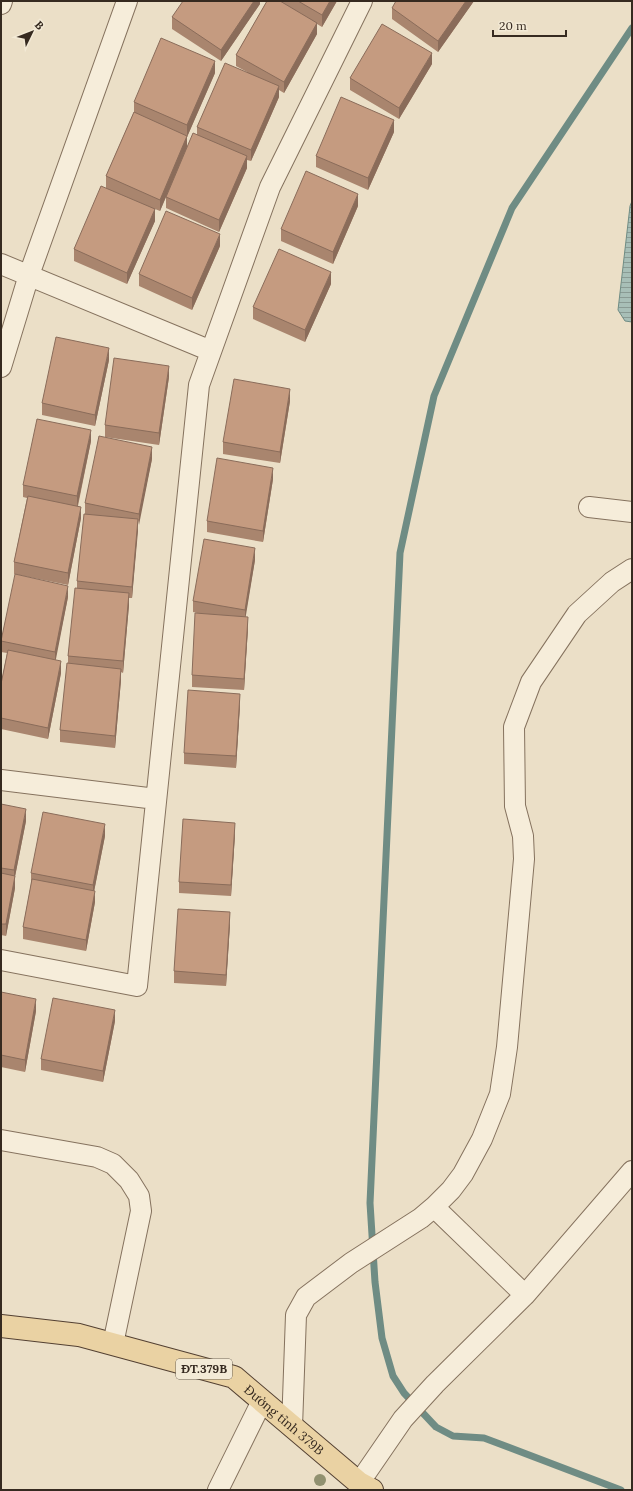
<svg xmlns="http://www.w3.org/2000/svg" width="633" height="1491" viewBox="0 0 633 1491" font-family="Lora,serif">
<defs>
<pattern id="water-rules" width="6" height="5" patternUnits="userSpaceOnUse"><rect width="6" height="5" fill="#a8bfb7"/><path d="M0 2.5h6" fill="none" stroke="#8a9b94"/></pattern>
</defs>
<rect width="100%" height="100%" fill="#ebdfc7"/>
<!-- water -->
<path fill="url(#water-rules)" stroke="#6f8c84" d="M 632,201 L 632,322 L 625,321 L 618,310 L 630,206 Z"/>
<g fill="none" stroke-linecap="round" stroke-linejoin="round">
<!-- stream -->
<path stroke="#6f8c84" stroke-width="7" d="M 621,1490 L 484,1438 L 453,1436 L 436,1427 L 404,1393 L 393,1376 L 382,1338 L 375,1282 L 370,1203 L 400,553 L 434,396 L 512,208 L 632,28"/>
<!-- minor casing -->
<g stroke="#85725e" stroke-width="22">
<path id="minor" d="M 1,4 L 2,1
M 1,264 L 211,351
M 1,367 L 29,275 L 127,1
M 589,507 L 632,512
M 1,780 L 156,799
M 1,960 L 137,986 L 199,385 L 270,187 L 362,1
M 1,1140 L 97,1157 L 113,1164 L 129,1180 L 139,1196 L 141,1211 L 113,1344
M 525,1295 L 434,1207 L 451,1190 L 463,1174 L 482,1139 L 500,1094 L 507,1047 L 524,859 L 523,836 L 515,806 L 514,727 L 531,682 L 577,614 L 612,582 L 632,569
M 292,1427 L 296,1315 L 306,1297 L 351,1263 L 421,1218 L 434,1207
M 359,1483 L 403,1419 L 435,1384 L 525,1295 L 632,1171
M 218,1490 L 262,1401"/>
</g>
<!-- primary casing -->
<g stroke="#534032" stroke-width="24">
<g id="primary">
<path id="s1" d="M 1,1326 L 79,1335 L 234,1377 L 359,1483 L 372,1490"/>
</g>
</g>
<!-- minor -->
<use href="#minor" stroke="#f6edda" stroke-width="20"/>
<!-- primary -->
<use href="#primary" stroke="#ead2a3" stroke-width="22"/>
</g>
<!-- trees -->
<circle fill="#919170" cx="320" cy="1480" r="6"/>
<!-- wall -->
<path fill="#a9856e" d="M 260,1 L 260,4 L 221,61 L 172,29 L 172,17 Z
M 267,1 L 337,1 L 322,27 L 317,24 L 317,34 L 284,93 L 279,90 L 279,97 L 251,161 L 247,160 L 247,168 L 219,232 L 166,208 L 166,197 L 160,211 L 155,209 L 155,221 L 127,284 L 74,261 L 74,249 L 106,188 L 106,176 L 134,112 L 134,102 L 215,73 L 187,137 L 187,147 L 197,134 L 197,127 L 247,72 L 236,66 L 236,55 Z
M 474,1 L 438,52 L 392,19 L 392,8 Z
M 432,64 L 399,119 L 350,90 L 350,78 Z
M 394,132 L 368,190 L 316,167 L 316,156 Z
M 358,206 L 333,264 L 281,241 L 281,229 Z
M 220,246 L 192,310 L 139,286 L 139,274 Z
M 331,284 L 305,342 L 253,319 L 253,307 Z
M 109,360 L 95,426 L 42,415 L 42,403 Z
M 169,377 L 159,445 L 105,437 L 105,425 Z
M 290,401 L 280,463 L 223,454 L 223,442 Z
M 91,441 L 78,506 L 81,518 L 68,585 L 14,574 L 14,562 L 27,498 L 23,497 L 23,485 Z
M 152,459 L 138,525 L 132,598 L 129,598 L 129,605 L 123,673 L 121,672 L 121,680 L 115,748 L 60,742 L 60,730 L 68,663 L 68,656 L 77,588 L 77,581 L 85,514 L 85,503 Z
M 273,479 L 263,542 L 207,532 L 207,521 Z
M 255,560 L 245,617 L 248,628 L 244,690 L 192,687 L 192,675 L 201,614 L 193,612 L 193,601 Z
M 68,597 L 55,660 L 61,673 L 48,739 L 1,729 L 1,684 L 7,653 L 1,652 L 1,640 Z
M 240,705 L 236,768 L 184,764 L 184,753 Z
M 1,804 L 26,821 L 15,876 L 15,888 L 6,936 L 1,935 Z
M 235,834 L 231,896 L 179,893 L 179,882 Z
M 105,836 L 94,891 L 95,902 L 86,951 L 23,939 L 23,927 L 31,884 L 31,873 Z
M 230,924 L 226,986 L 174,983 L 174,971 Z
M 1,992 L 36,1011 L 25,1072 L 1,1067 Z
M 115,1021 L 103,1082 L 41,1070 L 41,1059 Z"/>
<!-- shaded-wall -->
<path fill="#8a6c5a" d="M 254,1 L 260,1 L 260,4 L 221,61 L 221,50 Z
M 330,1 L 337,1 L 322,27 L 322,15 Z
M 466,1 L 474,1 L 438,52 L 438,41 Z
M 317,23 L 317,34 L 284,93 L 284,82 Z
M 432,53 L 432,64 L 399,119 L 399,108 Z
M 215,61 L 215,73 L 187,137 L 187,125 Z
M 279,86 L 279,97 L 251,161 L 251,150 Z
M 394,120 L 394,132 L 368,190 L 368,178 Z
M 187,136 L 187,147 L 160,211 L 160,200 Z
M 247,156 L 247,168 L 219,232 L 219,220 Z
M 358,194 L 358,206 L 333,264 L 333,252 Z
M 155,209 L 155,221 L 127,284 L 127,273 Z
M 220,234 L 220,246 L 192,310 L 192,298 Z
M 331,272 L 331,284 L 305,342 L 305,330 Z
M 109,348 L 109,360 L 95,426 L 95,415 Z
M 169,366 L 169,377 L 159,445 L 159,433 Z
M 290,389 L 290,401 L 280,463 L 280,452 Z
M 91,430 L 91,441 L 77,508 L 77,496 Z
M 152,447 L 152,459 L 139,525 L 139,514 Z
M 273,468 L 273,479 L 263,542 L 263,531 Z
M 81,507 L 81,518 L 68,585 L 68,573 Z
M 138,519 L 138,531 L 132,598 L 132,587 Z
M 255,548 L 255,560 L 245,621 L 245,610 Z
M 68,586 L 68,597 L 55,664 L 55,652 Z
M 129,593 L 129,605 L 123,673 L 123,661 Z
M 248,617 L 248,628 L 244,690 L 244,679 Z
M 61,661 L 61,673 L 48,739 L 48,728 Z
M 121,669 L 121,680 L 115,748 L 115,736 Z
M 240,694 L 240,705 L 236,768 L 236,756 Z
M 26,809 L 26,821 L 14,882 L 14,870 Z
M 235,823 L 235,834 L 231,896 L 231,885 Z
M 105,824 L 105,836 L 93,897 L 93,885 Z
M 15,876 L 15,888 L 6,936 L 6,924 Z
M 95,891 L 95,902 L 86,951 L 86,940 Z
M 230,912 L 230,924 L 226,986 L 226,975 Z
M 36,999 L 36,1011 L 25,1072 L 25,1060 Z
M 115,1010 L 115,1021 L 103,1082 L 103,1071 Z"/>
<!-- building -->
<path fill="#c59b80" stroke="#8a6c5a" d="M 183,1 L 254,1 L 221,50 L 172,17 Z
M 267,1 L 280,1 L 317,23 L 284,82 L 236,55 Z
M 298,1 L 330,1 L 322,15 Z
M 396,1 L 466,1 L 438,41 L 392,8 Z
M 382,24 L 432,53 L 399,108 L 350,78 Z
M 161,38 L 215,61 L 187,125 L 134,102 Z
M 225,63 L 279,86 L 251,150 L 197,127 Z
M 341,97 L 394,120 L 368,178 L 316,156 Z
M 134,112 L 187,136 L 160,200 L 106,176 Z
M 193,133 L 247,156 L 219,220 L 166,197 Z
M 306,171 L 358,194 L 333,252 L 281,229 Z
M 101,186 L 155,209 L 127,273 L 74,249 Z
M 166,211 L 220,234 L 192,298 L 139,274 Z
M 279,249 L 331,272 L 305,330 L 253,307 Z
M 56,337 L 109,348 L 95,415 L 42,403 Z
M 114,358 L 169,366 L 159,433 L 105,425 Z
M 234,379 L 290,389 L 280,452 L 223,442 Z
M 37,419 L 91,430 L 77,496 L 23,485 Z
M 99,436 L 152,447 L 139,514 L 85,503 Z
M 217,458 L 273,468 L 263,531 L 207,521 Z
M 28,496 L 81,507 L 68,573 L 14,562 Z
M 84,514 L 138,519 L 132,587 L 77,581 Z
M 204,539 L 255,548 L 245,610 L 193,601 Z
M 15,574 L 68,586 L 55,652 L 1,641 Z
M 75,588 L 129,593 L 123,661 L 68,656 Z
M 195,613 L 248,617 L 244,679 L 192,675 Z
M 8,650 L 61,661 L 48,728 L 1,718 L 1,684 Z
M 67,663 L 121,669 L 115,736 L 60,730 Z
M 188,690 L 240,694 L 236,756 L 184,753 Z
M 1,804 L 26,809 L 14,870 L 1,868 Z
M 43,812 L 105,824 L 93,885 L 31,873 Z
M 183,819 L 235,823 L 231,885 L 179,882 Z
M 1,873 L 15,876 L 6,924 L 1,924 Z
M 32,879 L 95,891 L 86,940 L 23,927 Z
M 178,909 L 230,912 L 226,975 L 174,971 Z
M 1,992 L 36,999 L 25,1060 L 1,1055 Z
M 53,998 L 115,1010 L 103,1071 L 41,1059 Z"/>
<g text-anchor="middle" stroke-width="3.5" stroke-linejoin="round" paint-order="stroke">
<!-- shield labels -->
<rect fill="#f3ead6" stroke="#6f6457" stroke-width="1" x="176" y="1359" width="56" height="20" rx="3"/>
<g font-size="12" font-weight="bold" fill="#362a20">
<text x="204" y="1373">ĐT.379B</text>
</g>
<!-- street labels -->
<g font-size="13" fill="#362a20" stroke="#f3ead6">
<text dy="5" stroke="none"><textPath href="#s1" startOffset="305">Đường tỉnh 379B</textPath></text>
</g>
</g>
<!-- border -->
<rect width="633" height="1491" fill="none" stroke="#362a20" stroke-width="4"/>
<!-- north arrow -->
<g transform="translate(32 32) rotate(47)" stroke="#f3ead6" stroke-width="3" paint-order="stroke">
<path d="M0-3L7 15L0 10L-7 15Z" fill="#362a20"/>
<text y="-6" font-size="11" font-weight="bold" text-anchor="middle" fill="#362a20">B</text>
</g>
<!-- scale -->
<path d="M493 30v6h73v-6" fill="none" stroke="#362a20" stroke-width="2"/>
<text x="499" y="30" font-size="12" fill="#362a20" stroke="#f3ead6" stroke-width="3" paint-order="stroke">20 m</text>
</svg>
